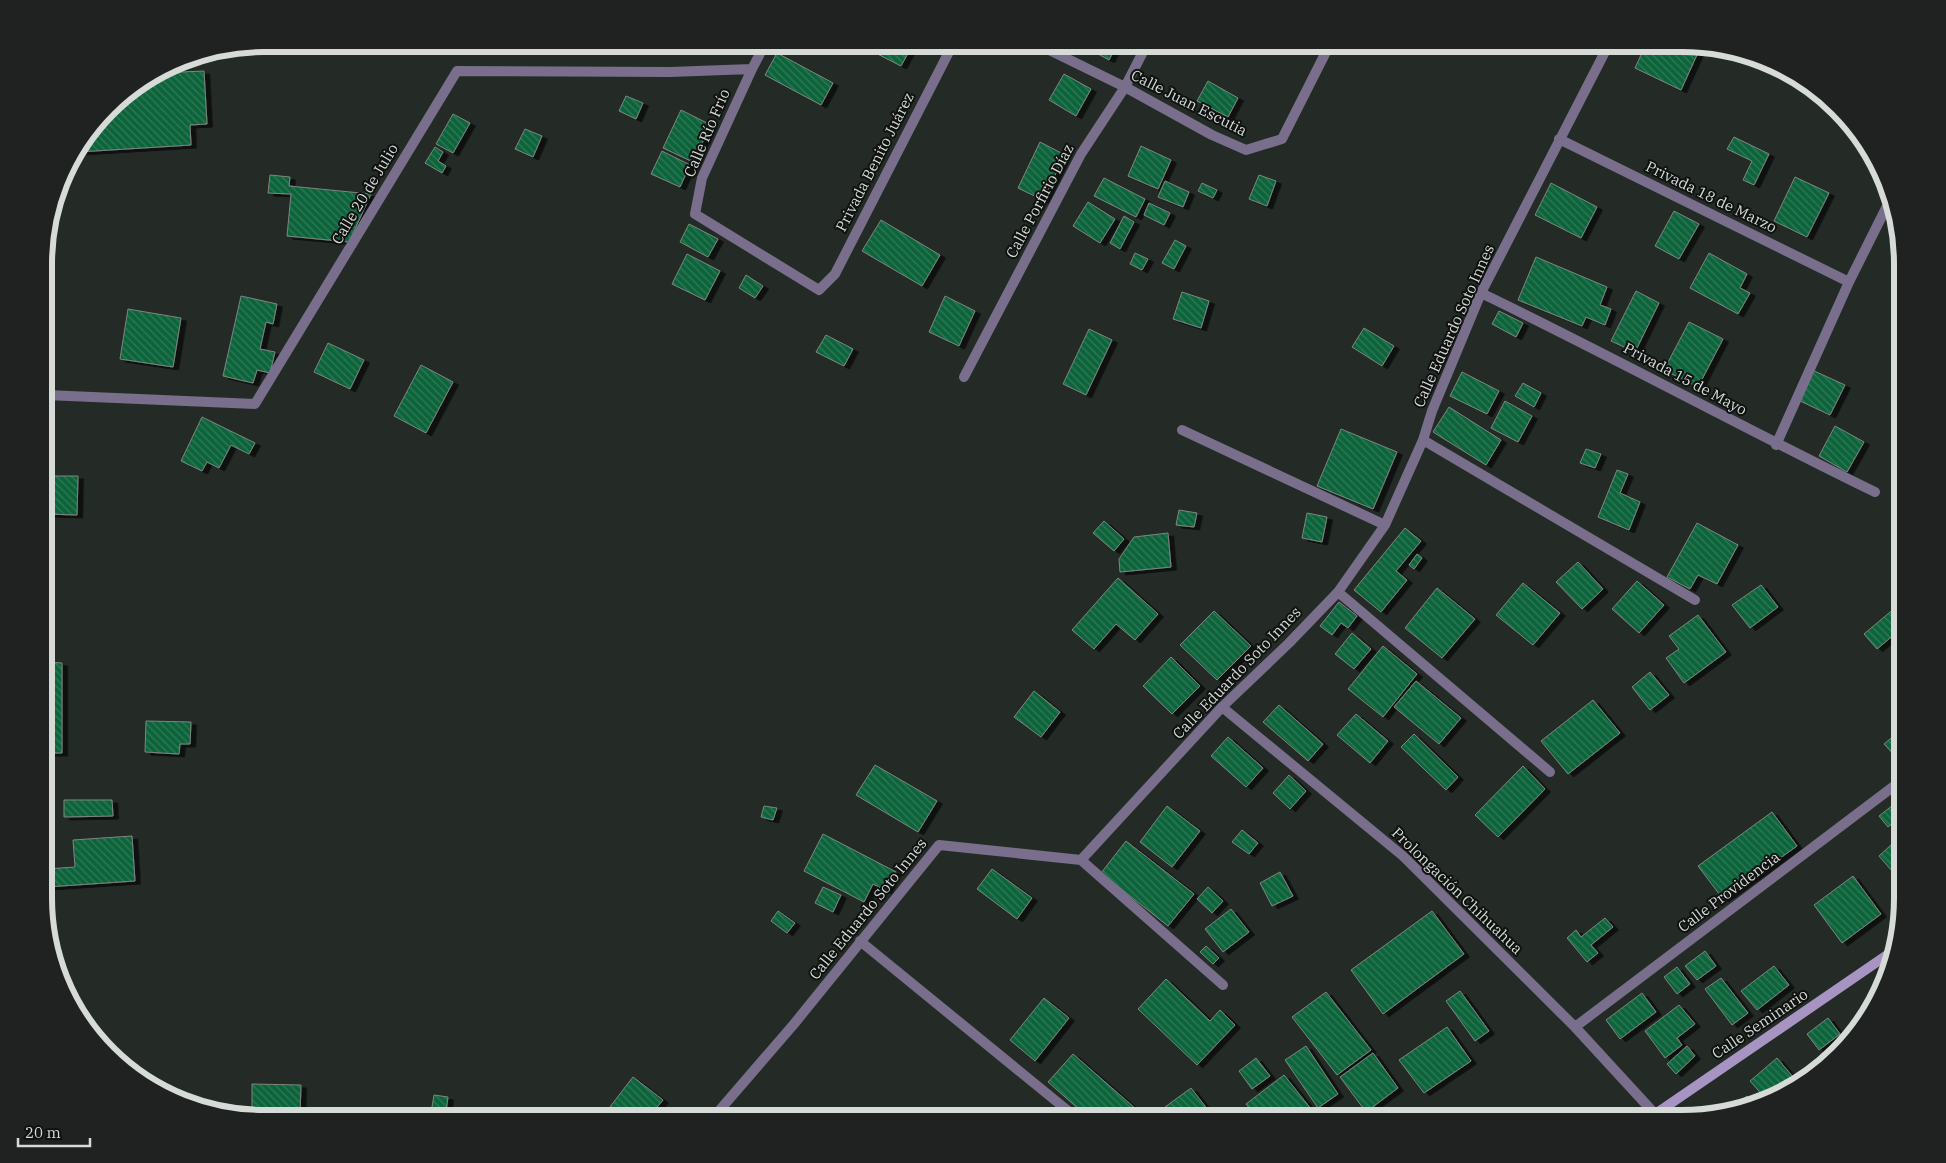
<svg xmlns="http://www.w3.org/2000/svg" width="1946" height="1163" viewBox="0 0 1946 1163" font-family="'IBM Plex Serif',serif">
<defs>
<pattern id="building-back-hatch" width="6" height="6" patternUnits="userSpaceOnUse" patternTransform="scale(1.25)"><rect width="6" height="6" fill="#0c643b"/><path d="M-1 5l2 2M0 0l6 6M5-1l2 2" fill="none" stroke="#2f7a57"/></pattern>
<filter id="shadow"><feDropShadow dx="5.5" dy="3" stdDeviation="0" flood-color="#0009"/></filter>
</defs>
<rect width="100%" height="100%" fill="#242b26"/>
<!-- building -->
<path fill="url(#building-back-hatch)" stroke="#7e8681" filter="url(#shadow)" d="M 858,44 L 913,44 L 901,66 Z
M 1080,44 L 1117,44 L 1109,60 Z
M 1646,44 L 1682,44 L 1701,46 L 1681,90 L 1635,68 Z
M 777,53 L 833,83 L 821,105 L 765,75 Z
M 204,71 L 207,124 L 190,125 L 191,145 L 78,152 L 119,99 L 159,73 Z
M 1064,74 L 1091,89 L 1076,116 L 1049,100 Z
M 1208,81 L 1238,98 L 1228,117 L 1197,101 Z
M 626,96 L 643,103 L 636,119 L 619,111 Z
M 681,110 L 711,125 L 693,162 L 663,148 Z
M 453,114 L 470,123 L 453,153 L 436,144 Z
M 525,129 L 542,136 L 533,157 L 515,149 Z
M 1734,137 L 1769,154 L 1754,185 L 1743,180 L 1752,161 L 1727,149 Z
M 1040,142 L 1065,155 L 1043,200 L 1018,188 Z
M 1141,146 L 1171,160 L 1158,189 L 1128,176 Z
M 435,147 L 443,152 L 438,161 L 446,166 L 442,173 L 425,163 Z
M 662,151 L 690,165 L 680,187 L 651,174 Z
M 270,175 L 290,177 L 289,186 L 371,194 L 349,242 L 287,236 L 291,194 L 268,193 Z
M 1259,175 L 1276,181 L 1267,206 L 1249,199 Z
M 1795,177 L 1829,193 L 1807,237 L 1774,221 Z
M 1104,178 L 1145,199 L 1136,217 L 1094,196 Z
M 1165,181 L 1189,192 L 1183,207 L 1158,197 Z
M 1202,183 L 1217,190 L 1213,198 L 1198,191 Z
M 1551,183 L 1597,207 L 1581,238 L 1535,215 Z
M 1088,202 L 1115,219 L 1100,243 L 1073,226 Z
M 1149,203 L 1170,213 L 1164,225 L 1144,215 Z
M 1674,211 L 1699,224 L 1679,259 L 1655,246 Z
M 1124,216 L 1134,222 L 1120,249 L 1110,243 Z
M 881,220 L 940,255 L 922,286 L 862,251 Z
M 689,224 L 718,239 L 708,257 L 680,242 Z
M 1175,240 L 1186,246 L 1174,269 L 1162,263 Z
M 1135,253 L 1148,259 L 1142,270 L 1130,264 Z
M 1709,253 L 1747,274 L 1740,288 L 1750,293 L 1738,314 L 1690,288 Z
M 687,254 L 720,271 L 705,300 L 672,284 Z
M 1536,257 L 1607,287 L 1600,305 L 1611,309 L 1605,325 L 1586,317 L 1582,326 L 1518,300 Z
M 746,275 L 763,286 L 755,298 L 739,288 Z
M 1636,291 L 1659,303 L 1635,352 L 1611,341 Z
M 1182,292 L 1209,301 L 1201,328 L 1173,319 Z
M 241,296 L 277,304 L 273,324 L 266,322 L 260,349 L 275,352 L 270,373 L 257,370 L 253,383 L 223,376 Z
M 945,296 L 975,311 L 959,346 L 929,332 Z
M 128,309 L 181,318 L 173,367 L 120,359 Z
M 1499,311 L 1523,323 L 1516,337 L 1492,324 Z
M 1689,322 L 1723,339 L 1698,387 L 1664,370 Z
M 1364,328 L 1394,346 L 1382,366 L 1352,347 Z
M 1089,329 L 1112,340 L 1086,395 L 1063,384 Z
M 826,335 L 853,349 L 844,366 L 816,352 Z
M 328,343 L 364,360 L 350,389 L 314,372 Z
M 421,365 L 453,382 L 426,433 L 394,416 Z
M 1812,370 L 1845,385 L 1830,415 L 1798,400 Z
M 1462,372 L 1499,391 L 1487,414 L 1450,396 Z
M 1523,383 L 1541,393 L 1534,407 L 1515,396 Z
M 1505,401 L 1532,416 L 1518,442 L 1491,428 Z
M 1449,407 L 1501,440 L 1486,465 L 1433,432 Z
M 202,417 L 255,443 L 249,454 L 231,445 L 219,468 L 207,462 L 202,471 L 181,461 Z
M 1835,426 L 1864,442 L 1847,472 L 1819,456 Z
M 1341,429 L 1397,452 L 1373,509 L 1317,486 Z
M 1586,449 L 1601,454 L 1595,468 L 1580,463 Z
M 1617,470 L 1628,474 L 1620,493 L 1640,502 L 1629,530 L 1598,517 Z
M 46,476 L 78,476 L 77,515 L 46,514 Z
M 1179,510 L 1197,513 L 1194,527 L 1176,525 Z
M 1307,513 L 1327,517 L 1322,542 L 1302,538 Z
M 1104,521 L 1124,539 L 1114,551 L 1093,533 Z
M 1697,523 L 1738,545 L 1717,584 L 1698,575 L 1690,589 L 1667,577 Z
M 1405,528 L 1421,541 L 1396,571 L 1407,580 L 1381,612 L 1354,590 Z
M 1168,533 L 1171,567 L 1120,572 L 1119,559 L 1134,537 Z
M 1417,554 L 1422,558 L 1414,569 L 1409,565 Z
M 1578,562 L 1603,589 L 1582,609 L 1556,582 Z
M 1118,578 L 1158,614 L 1135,640 L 1116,624 L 1094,649 L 1072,630 Z
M 1637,581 L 1664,605 L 1639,633 L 1612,609 Z
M 1523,583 L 1560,613 L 1533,645 L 1496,615 Z
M 1761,585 L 1778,607 L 1750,628 L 1732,605 Z
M 1437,588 L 1475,619 L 1442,658 L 1405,628 Z
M 1339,602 L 1357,616 L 1348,628 L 1341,623 L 1332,635 L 1320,626 Z
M 1902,602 L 1902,628 L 1877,649 L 1864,634 Z
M 1214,611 L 1251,646 L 1217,680 L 1180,645 Z
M 1698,615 L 1726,652 L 1684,683 L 1666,658 L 1679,649 L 1669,636 Z
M 1352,633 L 1371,649 L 1354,669 L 1335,654 Z
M 1383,646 L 1417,674 L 1383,717 L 1348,689 Z
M 1171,657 L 1200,686 L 1172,714 L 1143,686 Z
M 46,662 L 62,663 L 62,753 L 46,753 Z
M 1650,672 L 1669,695 L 1650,710 L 1632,687 Z
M 1416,681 L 1461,718 L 1439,744 L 1394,707 Z
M 1034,691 L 1060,712 L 1041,737 L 1014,717 Z
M 1593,700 L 1620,733 L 1568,774 L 1541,741 Z
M 1279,705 L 1323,744 L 1308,761 L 1263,722 Z
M 1356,714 L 1388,741 L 1370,763 L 1337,735 Z
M 146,721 L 191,722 L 190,744 L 180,744 L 179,754 L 145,752 Z
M 1902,729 L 1902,756 L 1898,759 L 1884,744 Z
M 1414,734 L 1458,777 L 1446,790 L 1401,747 Z
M 1228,737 L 1263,768 L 1246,787 L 1211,756 Z
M 875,765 L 937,801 L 918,832 L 856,795 Z
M 1523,766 L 1545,789 L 1498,837 L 1475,815 Z
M 1289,775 L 1306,791 L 1290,809 L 1273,793 Z
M 1902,798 L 1902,816 L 1888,827 L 1879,816 Z
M 64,800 L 112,800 L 113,816 L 64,817 Z
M 764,806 L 777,808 L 773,820 L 761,817 Z
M 1167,806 L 1200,831 L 1172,867 L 1140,842 Z
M 1772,812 L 1797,846 L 1723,899 L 1698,866 Z
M 1242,830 L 1258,843 L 1249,854 L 1232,842 Z
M 823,834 L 896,872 L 886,891 L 873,884 L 864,902 L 804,871 Z
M 132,836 L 135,881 L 46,887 L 46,869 L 75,867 L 73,840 Z
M 1126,841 L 1194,894 L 1168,926 L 1101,873 Z
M 1892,844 L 1902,855 L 1902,862 L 1892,871 L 1879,856 Z
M 992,869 L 1032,898 L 1017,919 L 977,889 Z
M 1280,872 L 1293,896 L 1272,906 L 1260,883 Z
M 1853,876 L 1881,914 L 1842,943 L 1814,905 Z
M 823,887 L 841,895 L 833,912 L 815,903 Z
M 1208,887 L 1223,901 L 1212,913 L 1197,899 Z
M 1231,909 L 1249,932 L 1223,952 L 1205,929 Z
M 778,911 L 795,923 L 787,933 L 771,921 Z
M 1432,911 L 1464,954 L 1383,1014 L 1351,970 Z
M 1605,918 L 1613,927 L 1591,945 L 1598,953 L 1587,962 L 1567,938 L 1576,930 L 1581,937 Z
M 1206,946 L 1219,958 L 1213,964 L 1200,952 Z
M 1705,951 L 1716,966 L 1697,980 L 1685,966 Z
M 1774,966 L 1789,985 L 1757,1010 L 1741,991 Z
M 1677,967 L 1690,984 L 1677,994 L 1664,977 Z
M 1721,978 L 1748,1013 L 1732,1025 L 1705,989 Z
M 1166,979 L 1210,1021 L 1220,1010 L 1235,1025 L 1197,1065 L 1138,1009 Z
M 1460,991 L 1489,1031 L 1475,1041 L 1446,1001 Z
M 1326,992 L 1371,1050 L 1337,1075 L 1292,1017 Z
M 1642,993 L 1656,1012 L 1620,1039 L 1606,1020 Z
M 1044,998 L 1069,1018 L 1035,1061 L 1010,1040 Z
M 1679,1005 L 1695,1024 L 1677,1038 L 1682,1045 L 1665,1058 L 1645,1031 Z
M 1828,1018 L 1840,1034 L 1819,1050 L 1807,1034 Z
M 1447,1027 L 1471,1061 L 1424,1093 L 1399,1060 Z
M 1306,1046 L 1338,1094 L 1318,1108 L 1285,1060 Z
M 1687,1046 L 1695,1056 L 1676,1074 L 1667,1064 Z
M 1373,1053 L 1398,1088 L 1366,1112 L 1340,1077 Z
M 1073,1054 L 1136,1109 L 1127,1119 L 1090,1119 L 1048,1082 Z
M 1256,1058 L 1270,1076 L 1252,1089 L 1239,1071 Z
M 1777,1058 L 1799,1084 L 1792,1090 L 1765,1098 L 1750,1081 Z
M 1284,1075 L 1319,1119 L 1258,1119 L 1246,1104 Z
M 633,1077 L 663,1100 L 647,1119 L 615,1119 L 606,1112 Z
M 252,1084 L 301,1085 L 300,1114 L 252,1114 Z
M 1191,1088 L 1215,1119 L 1173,1119 L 1165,1107 Z
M 434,1095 L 448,1097 L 445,1119 L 430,1119 Z
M 1747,1096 L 1752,1102 L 1734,1107 Z
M 596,1108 L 610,1119 L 587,1119 Z"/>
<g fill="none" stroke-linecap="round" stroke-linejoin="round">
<!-- street -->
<path stroke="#796e8b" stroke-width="10" d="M 765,44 L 752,69 L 702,178 L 695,214 L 819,290 L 835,274 L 953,44
M 1037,44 L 1125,87 L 1212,135 L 1246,150 L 1282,139 L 1330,44
M 1559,139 L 1849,282
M 1481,293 C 1614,357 1743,428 1875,492
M 964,377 L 1081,154 L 1125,87 L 1147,44
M 46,395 L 255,404 L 457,71 L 670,72 L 752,69
M 1182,430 L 1385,525
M 1423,440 L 1695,600
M 1776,445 L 1849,282 L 1891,198
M 1338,592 L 1550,772
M 1222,707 L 1403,856 L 1575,1027 L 1655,1114 L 1664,1119
M 1081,860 L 1223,985
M 860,941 L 1078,1119
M 1575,1027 L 1902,780
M 712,1119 L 794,1024 L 939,845 L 1081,860 L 1222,707 L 1289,643 L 1338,592 L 1385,525 L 1423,440 L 1432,411 L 1481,293 L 1609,44"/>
<!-- secondary -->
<path stroke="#a794c3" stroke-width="10" d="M 1648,1119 L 1890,953"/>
</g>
<g text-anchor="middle" stroke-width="4" stroke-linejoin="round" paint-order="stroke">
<!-- street labels -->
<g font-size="15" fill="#d6dbd7" stroke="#0f1210">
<text transform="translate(1189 103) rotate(27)" y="5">Calle Juan Escutia</text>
<text transform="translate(707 133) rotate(-67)" y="5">Calle Río Frío</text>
<text transform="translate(875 162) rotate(-63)" y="5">Privada Benito Juárez</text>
<text transform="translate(365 194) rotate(-59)" y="5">Calle 20 de Julio</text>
<text transform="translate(1711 197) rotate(26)" y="5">Privada 18 de Marzo</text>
<text transform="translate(1040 201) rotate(-62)" y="5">Calle Porfirio Díaz</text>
<text transform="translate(1454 326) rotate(-66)" y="5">Calle Eduardo Soto Innes</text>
<text transform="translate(1685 379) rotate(28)" y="5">Privada 15 de Mayo</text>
<text transform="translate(1237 673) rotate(-46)" y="5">Calle Eduardo Soto Innes</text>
<text transform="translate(1457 891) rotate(44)" y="5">Prolongación Chihuahua</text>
<text transform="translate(1729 892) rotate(-37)" y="5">Calle Providencia</text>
<text transform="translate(868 909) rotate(-51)" y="5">Calle Eduardo Soto Innes</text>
<text transform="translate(1760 1024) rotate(-34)" y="5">Calle Seminario</text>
</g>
</g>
<!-- crop -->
<path d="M0 0H1946V1163H0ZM264 52H1682A212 212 0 0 1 1894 264V898A212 212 0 0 1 1682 1110H264A212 212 0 0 1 52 898V264A212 212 0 0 1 264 52Z" fill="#1f2220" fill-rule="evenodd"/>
<path fill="none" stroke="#d6dbd7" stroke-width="6" d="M264 52H1682A212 212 0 0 1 1894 264V898A212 212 0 0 1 1682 1110H264A212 212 0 0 1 52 898V264A212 212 0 0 1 264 52Z"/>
<!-- scale -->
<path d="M18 1138v8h72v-8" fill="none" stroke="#d6dbd7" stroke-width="2.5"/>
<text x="25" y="1138" font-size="15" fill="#d6dbd7" stroke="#0f1210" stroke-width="4" paint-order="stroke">20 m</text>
</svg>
